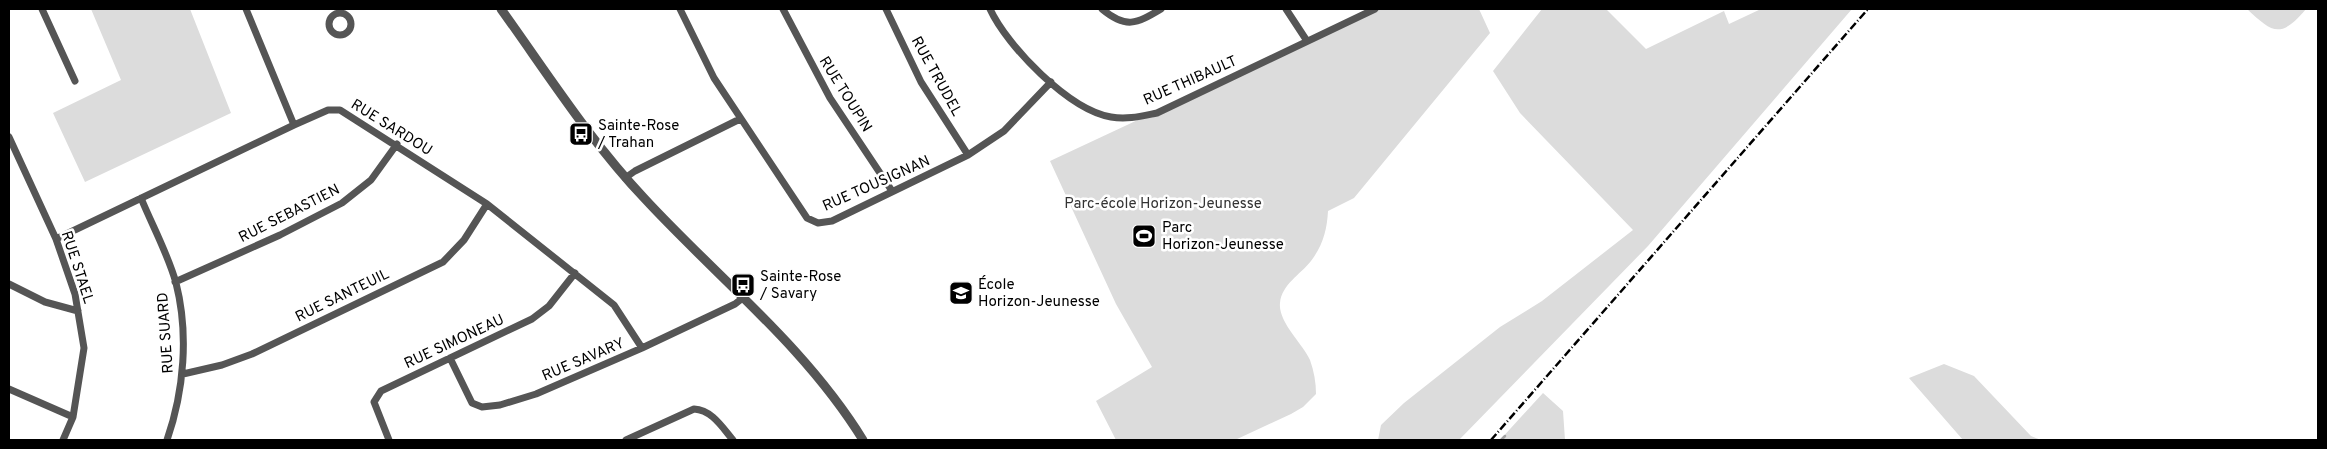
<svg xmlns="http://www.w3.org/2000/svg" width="2327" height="449" viewBox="0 0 2327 449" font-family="Overpass,sans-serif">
<rect width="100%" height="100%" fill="#fff"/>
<!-- green -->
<path fill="#dcdcdc" d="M 91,9 L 190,9 L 231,113 L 85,182 L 53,113 L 121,80 Z
M 1375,9 L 1479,9 L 1490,33 L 1354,198 L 1328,211 C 1327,230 1323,245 1311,261 C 1300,275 1282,284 1280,303 C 1278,322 1303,344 1310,360 C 1314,371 1316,383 1316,394 L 1303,407 L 1291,414 L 1235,440 L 1116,440 L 1096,401 L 1152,367 L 1116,304 L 1050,161 Z
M 1542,9 L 1606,9 L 1646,49 L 1724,11 L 1729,24 L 1761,9 L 1852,9 L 1648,246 L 1459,440 L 1378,440 L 1381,425 L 1404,403 L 1500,327 L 1542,301 L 1633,230 L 1520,113 L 1493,71 Z
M 2247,9 L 2306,9 C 2280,40 2272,32 2247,9 Z
M 1944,364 L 1974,376 L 2031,436 L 2041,440 L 1963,440 L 1909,378 Z
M 1543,393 L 1563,411 L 1565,440 L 1500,440 Z"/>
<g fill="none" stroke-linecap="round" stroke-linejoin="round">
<!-- stream -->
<path stroke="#a3a3a3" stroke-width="2.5" d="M 1501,440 L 1505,436"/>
<!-- minor -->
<path stroke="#555" stroke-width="7" d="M 42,9 L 75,81
M 246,9 L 294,125
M 680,9 L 714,78 L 807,218 L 818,223 L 832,221 L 968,155 L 1004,131 L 1051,82
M 783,9 L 830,98 L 892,191
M 886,9 L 921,82 L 968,155
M 990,9 C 1007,46 1069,110 1111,117 C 1127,120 1142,116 1157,113 L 1375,9
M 1102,9 C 1126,29 1136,24 1161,9
M 1286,9 L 1307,41
M329 24a11 11 0 1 1 22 0a11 11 0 1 1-22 0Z
M 9,137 L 56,239 L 75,294 L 84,348 L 73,417 L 63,440
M 625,178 L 635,171 L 740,119
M 141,198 C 152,225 168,254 176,283 C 189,334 184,391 167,440
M 56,239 L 294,125 L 328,110 L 340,110 L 487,204 L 614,305 L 642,348
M 175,282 L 280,235 L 342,203 L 371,180 L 397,144
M 9,284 L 45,302 L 78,311
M 450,358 L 472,403 L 482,407 L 500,405 L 536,394 L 642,348 L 735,304 L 744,297
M 183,374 L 222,365 L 252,354 L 443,262 L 464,240 L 487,204
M 9,389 L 73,417
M 389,440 L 374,402 L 381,391 L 532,319 L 549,306 L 575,273
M 626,440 L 694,409 C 712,410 722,427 733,440"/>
<!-- tertiary -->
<path stroke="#555" stroke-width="9" d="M 501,9 C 547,73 590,141 645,199 C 719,279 805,346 863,440"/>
<!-- rail -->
<path stroke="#000" stroke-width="2.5" stroke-dasharray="8 2.5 1 2.5" stroke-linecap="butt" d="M 1491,440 L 1868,9"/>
</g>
<!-- icons -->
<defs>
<g id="bus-square" transform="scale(1.25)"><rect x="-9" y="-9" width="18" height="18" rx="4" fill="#000" stroke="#fff"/><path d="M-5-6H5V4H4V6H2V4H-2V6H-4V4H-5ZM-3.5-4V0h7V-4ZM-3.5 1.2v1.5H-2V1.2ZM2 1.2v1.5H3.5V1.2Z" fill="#fff"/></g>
<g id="stadium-square" transform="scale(1.25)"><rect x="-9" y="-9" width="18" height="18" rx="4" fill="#000" stroke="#fff"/><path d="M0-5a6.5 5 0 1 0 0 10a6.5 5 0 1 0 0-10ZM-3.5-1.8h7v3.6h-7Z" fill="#fff"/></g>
<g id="school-square" transform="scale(1.25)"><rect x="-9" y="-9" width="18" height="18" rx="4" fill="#000" stroke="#fff"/><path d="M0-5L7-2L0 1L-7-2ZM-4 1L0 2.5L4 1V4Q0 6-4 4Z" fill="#fff"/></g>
</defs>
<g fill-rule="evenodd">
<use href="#bus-square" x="581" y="134"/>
<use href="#stadium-square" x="1144" y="236"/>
<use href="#bus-square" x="743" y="285"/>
<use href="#school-square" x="961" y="293"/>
</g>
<g text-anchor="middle" stroke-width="5" stroke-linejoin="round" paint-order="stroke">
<!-- street labels -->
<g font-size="15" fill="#000" stroke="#fff">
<text transform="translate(937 76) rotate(61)" y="5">RUE TRUDEL</text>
<text transform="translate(1190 80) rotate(-24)" y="5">RUE THIBAULT</text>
<text transform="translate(846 94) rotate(58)" y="5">RUE TOUPIN</text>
<text transform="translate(392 127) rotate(32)" y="5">RUE SARDOU</text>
<text transform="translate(876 183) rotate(-24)" y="5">RUE TOUSIGNAN</text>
<text transform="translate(289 213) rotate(-27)" y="5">RUE SEBASTIEN</text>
<text transform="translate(78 267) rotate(72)" y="5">RUE STAEL</text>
<text transform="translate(342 295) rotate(-26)" y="5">RUE SANTEUIL</text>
<text transform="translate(165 333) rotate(-94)" y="5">RUE SUARD</text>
<text transform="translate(454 341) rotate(-25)" y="5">RUE SIMONEAU</text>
<text transform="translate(583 359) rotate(-23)" y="5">RUE SAVARY</text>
</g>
<!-- poi labels -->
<g font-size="15" fill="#000" stroke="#fff" text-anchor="start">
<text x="598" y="130">Sainte-Rose<tspan x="598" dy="17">/ Trahan</tspan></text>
<text x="1162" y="232">Parc<tspan x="1162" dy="17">Horizon-Jeunesse</tspan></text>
<text x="760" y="281">Sainte-Rose<tspan x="760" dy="17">/ Savary</tspan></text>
<text x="978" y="289">École<tspan x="978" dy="17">Horizon-Jeunesse</tspan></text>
</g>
<!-- park labels -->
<g font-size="15" fill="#333" stroke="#fff">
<text x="1163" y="208">Parc-école Horizon-Jeunesse</text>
</g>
</g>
<!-- border -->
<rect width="2327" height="449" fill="none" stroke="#000000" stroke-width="20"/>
</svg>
